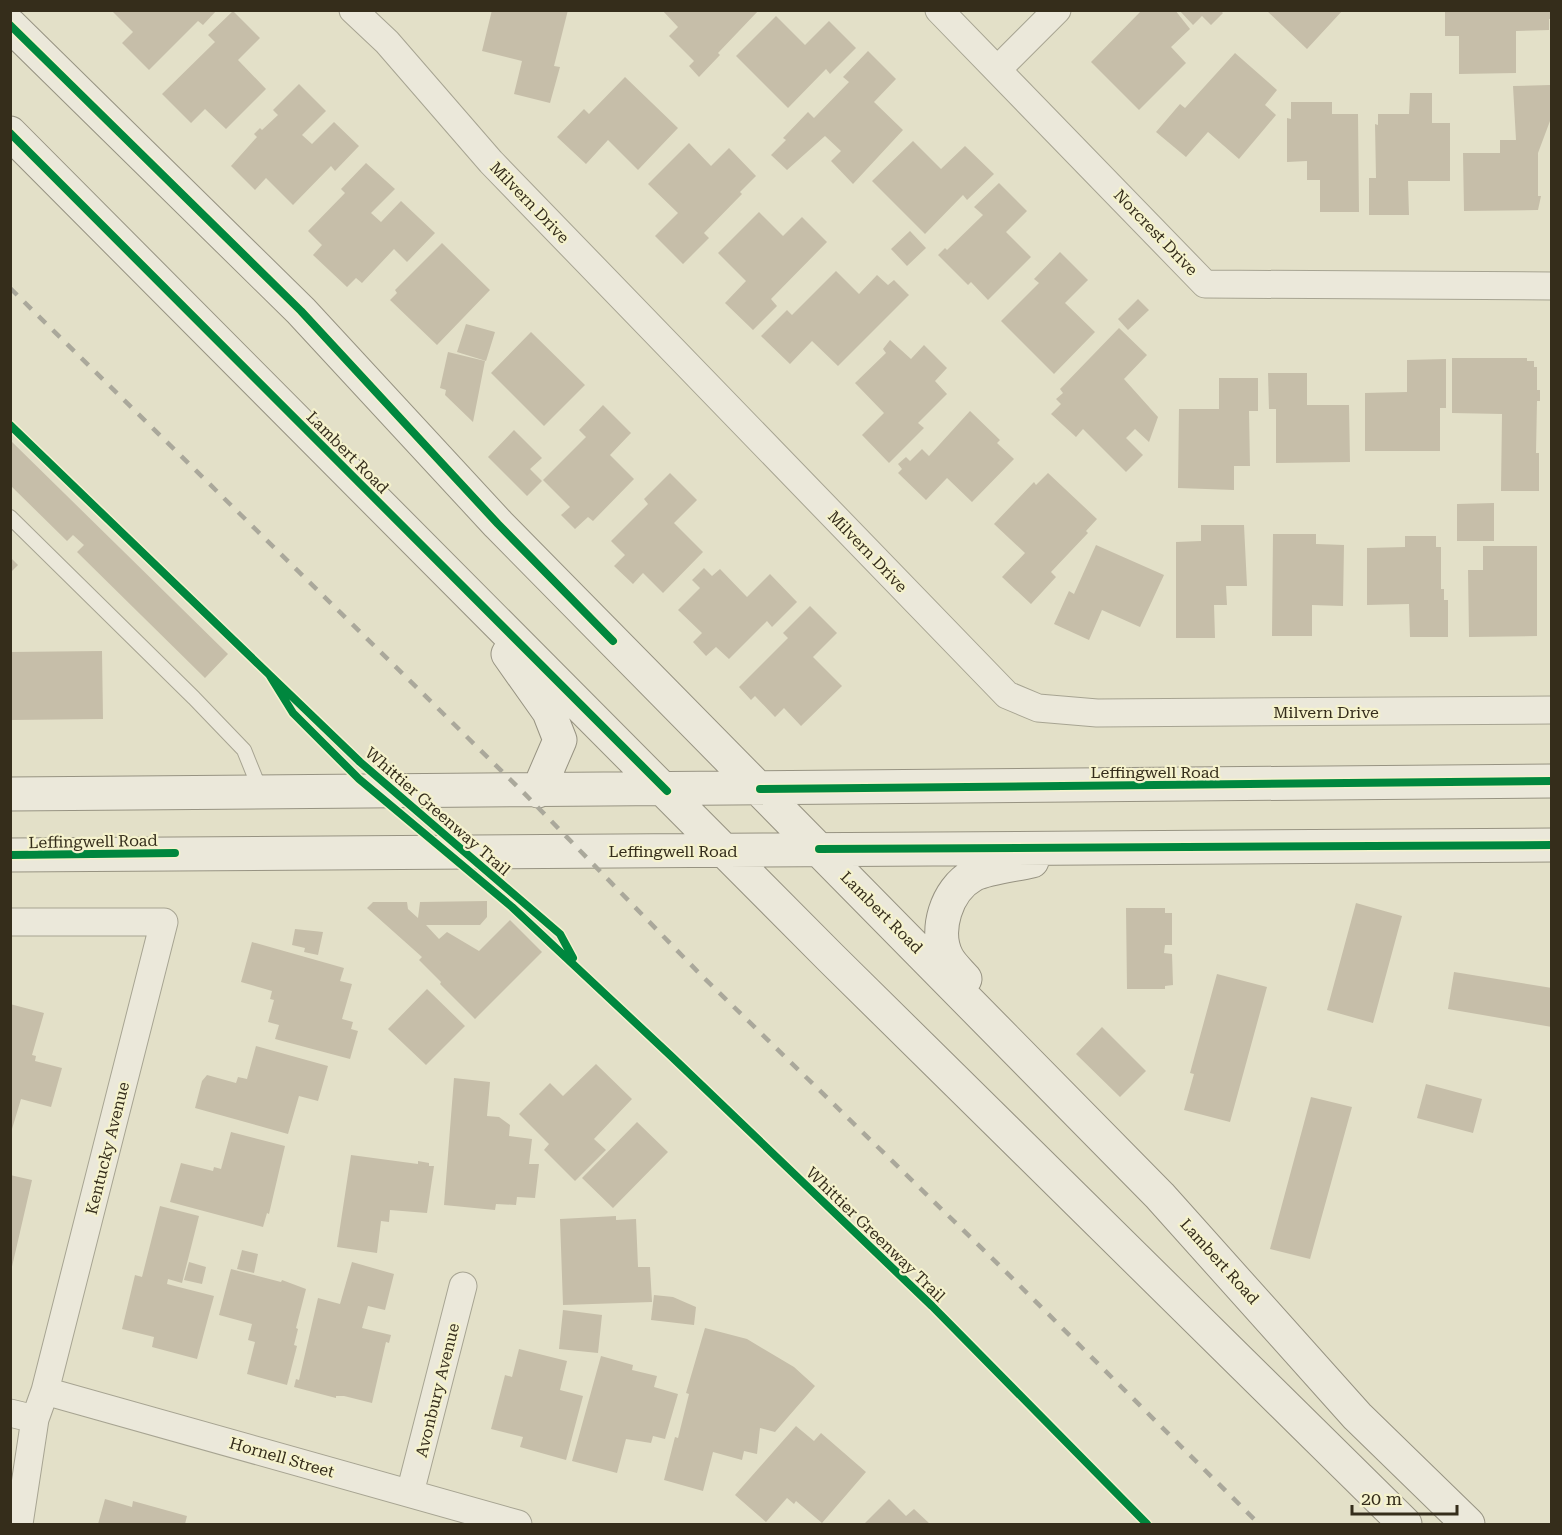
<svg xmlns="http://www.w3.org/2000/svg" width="1562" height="1535" viewBox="0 0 1562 1535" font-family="'Roboto Serif',serif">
<rect width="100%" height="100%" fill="#e3e0c8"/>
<!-- building -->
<path fill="#c6bea9" d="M 111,10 L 217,10 L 203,25 L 198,21 L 149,70 L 122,43 L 133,32 Z
M 492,10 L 568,10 L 554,66 L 560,67 L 550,103 L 514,94 L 522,61 L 482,51 Z
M 662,10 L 759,10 L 718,53 L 720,55 L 699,77 L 689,66 L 694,61 L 669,36 L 678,27 Z
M 1142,10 L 1175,10 L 1190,29 L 1171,47 L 1186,63 L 1139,110 L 1091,62 Z
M 1179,10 L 1220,10 L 1223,13 L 1211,25 L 1202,16 L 1193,25 Z
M 1266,10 L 1343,10 L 1307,49 Z
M 1445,10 L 1552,10 L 1552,19 L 1549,19 L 1549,30 L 1516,31 L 1516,73 L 1459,74 L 1459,36 L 1445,36 Z
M 233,11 L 260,38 L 238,60 L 266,89 L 226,129 L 205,109 L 191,123 L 162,94 L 215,42 L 208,35 Z
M 776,16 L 805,45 L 829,21 L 856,48 L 830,74 L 826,69 L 788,108 L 736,56 Z
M 868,51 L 896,79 L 874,102 L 903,130 L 853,184 L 831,161 L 841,151 L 825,136 L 787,170 L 771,155 L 786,140 L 783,138 L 808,112 L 814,118 L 849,82 L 843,77 Z
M 1235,53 L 1277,90 L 1265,105 L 1276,115 L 1239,159 L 1208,132 L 1186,157 L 1156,132 L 1180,104 L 1185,108 Z
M 625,77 L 678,128 L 638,170 L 608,140 L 586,164 L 557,137 L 584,109 L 589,114 Z
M 299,84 L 326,111 L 302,135 L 312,144 L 334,122 L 359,146 L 335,171 L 331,166 L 293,205 L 266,178 L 255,190 L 231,166 L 257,137 L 254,134 L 260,128 L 262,130 L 278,115 L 273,110 Z
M 1550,85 L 1550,121 L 1538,153 L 1538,196 L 1541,196 L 1538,210 L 1464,211 L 1463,153 L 1500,153 L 1500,140 L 1516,140 L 1513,86 Z
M 1410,93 L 1432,93 L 1432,123 L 1450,123 L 1450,181 L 1408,181 L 1409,215 L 1369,215 L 1369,178 L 1376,178 L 1375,124 L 1378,125 L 1378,114 L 1409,114 Z
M 1291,102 L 1332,102 L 1332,114 L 1358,114 L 1359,212 L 1320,212 L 1320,180 L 1307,180 L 1307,161 L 1287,162 L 1287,118 L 1291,119 Z
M 913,141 L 941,169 L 965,146 L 994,174 L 967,200 L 963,195 L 925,234 L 872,181 Z
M 689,143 L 711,166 L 729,148 L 756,176 L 740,192 L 742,194 L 704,233 L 709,238 L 683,264 L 655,236 L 678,213 L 648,184 Z
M 366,163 L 395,189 L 371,213 L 381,222 L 401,201 L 435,233 L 407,262 L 394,249 L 362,283 L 356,278 L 347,287 L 313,255 L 322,245 L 308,231 L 345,193 L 341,189 Z
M 999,183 L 1027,211 L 1006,232 L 1031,257 L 988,300 L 971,282 L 968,285 L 938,255 L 945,248 L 947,250 L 983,215 L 974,207 Z
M 759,212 L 783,236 L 802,217 L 827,242 L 771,299 L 777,306 L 753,330 L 725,303 L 746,281 L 718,253 Z
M 910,231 L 926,248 L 907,266 L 891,249 Z
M 442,243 L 490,290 L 437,345 L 390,300 L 397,293 L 395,290 Z
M 1060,252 L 1088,280 L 1065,303 L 1095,332 L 1054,374 L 1001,321 L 1039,283 L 1034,279 Z
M 836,271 L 859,294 L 877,275 L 888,285 L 894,280 L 909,295 L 838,366 L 812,341 L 790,364 L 761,336 L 787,310 L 792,315 Z
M 1138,299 L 1149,310 L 1128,330 L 1118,319 Z
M 466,324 L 495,332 L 486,361 L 457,352 Z
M 1119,328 L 1147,355 L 1124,379 L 1158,417 L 1149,442 L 1135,429 L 1126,438 L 1143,455 L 1126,472 L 1083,429 L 1076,437 L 1051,414 L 1061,404 L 1056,399 L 1063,393 L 1060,389 Z
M 531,332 L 585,385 L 544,426 L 491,373 Z
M 890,340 L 911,359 L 924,345 L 947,368 L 935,381 L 947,394 L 918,423 L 924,428 L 889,463 L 862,435 L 884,413 L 855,383 L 886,353 L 883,349 Z
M 448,352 L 485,361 L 473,422 L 445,395 L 446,390 L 440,388 Z
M 1452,358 L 1527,358 L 1527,361 L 1534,361 L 1534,367 L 1537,367 L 1537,390 L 1540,390 L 1540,401 L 1537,401 L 1536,453 L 1539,453 L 1539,491 L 1501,491 L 1502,414 L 1452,413 Z
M 1446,359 L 1446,408 L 1440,408 L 1440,451 L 1365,451 L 1365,393 L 1407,392 L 1407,360 Z
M 1268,373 L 1307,373 L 1307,405 L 1349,405 L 1350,462 L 1276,463 L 1276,409 L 1269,409 Z
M 1219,378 L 1258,378 L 1258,411 L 1249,411 L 1250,466 L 1234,466 L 1234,490 L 1178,488 L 1179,409 L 1219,409 Z
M 603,405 L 631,433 L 610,455 L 634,479 L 593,521 L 588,517 L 575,529 L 561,515 L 570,507 L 543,480 L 586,437 L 579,430 Z
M 970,411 L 1000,440 L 997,443 L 1014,459 L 972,502 L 947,478 L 926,500 L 898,473 L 902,469 L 898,464 L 906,457 L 910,461 L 922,449 L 929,456 Z
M 514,430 L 542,458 L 530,469 L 542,481 L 527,496 L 488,457 Z
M 10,440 L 228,654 L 205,678 L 77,552 L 84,545 L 73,535 L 67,541 L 10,485 Z
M 670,473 L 697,500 L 674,523 L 703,552 L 663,593 L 643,573 L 633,584 L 614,566 L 625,555 L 611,541 L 648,504 L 644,499 Z
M 1048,473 L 1097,519 L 1086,531 L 1088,533 L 1051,572 L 1056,577 L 1031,604 L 1002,577 L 1025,553 L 994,524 L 1034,482 L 1036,485 Z
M 1494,503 L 1494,541 L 1457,541 L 1457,504 Z
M 1201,525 L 1244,525 L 1247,586 L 1226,586 L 1227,605 L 1214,605 L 1215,638 L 1176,638 L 1176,542 L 1201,541 Z
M 1273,534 L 1316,534 L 1316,544 L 1344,545 L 1343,606 L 1312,605 L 1312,636 L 1272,636 Z
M 1405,536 L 1436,536 L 1436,547 L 1441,547 L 1441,589 L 1444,589 L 1444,600 L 1448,600 L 1448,637 L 1410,637 L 1409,604 L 1367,605 L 1367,548 L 1405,547 Z
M 1096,545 L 1164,575 L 1140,627 L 1102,610 L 1089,640 L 1054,624 L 1069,591 L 1074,594 Z
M 1483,546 L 1537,546 L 1537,636 L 1469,637 L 1468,570 L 1483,570 Z
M 10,557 L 18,565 L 10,573 Z
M 704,568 L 712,576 L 720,569 L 747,597 L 770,574 L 797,602 L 772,627 L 767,621 L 729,659 L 716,647 L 706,656 L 693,642 L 702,633 L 678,610 L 700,588 L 692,580 Z
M 810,606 L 837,633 L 813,657 L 842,686 L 801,726 L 784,708 L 775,717 L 755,696 L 751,700 L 739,687 L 788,638 L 783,633 Z
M 102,651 L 103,719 L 10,720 L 10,652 Z
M 487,901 L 487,917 L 480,925 L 426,925 L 439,939 L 447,932 L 479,951 L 510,920 L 542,952 L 475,1019 L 440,984 L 441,982 L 419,960 L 422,957 L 367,908 L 373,902 L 407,902 L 408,909 L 418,918 L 420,902 Z
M 1356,903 L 1402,916 L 1373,1023 L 1327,1010 Z
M 1126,908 L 1165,908 L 1165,913 L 1172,913 L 1172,945 L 1165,945 L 1164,953 L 1172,954 L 1173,985 L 1165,986 L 1165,989 L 1127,989 Z
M 295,929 L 323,932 L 318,955 L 304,952 L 305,948 L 292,945 Z
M 252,942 L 344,968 L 340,981 L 352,984 L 342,1019 L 353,1022 L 351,1029 L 358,1031 L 350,1059 L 275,1039 L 279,1025 L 268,1022 L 274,1000 L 270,999 L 272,991 L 241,982 Z
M 1454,972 L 1552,988 L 1552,1027 L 1448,1009 Z
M 1217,974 L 1267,987 L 1230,1122 L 1184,1110 L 1194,1074 L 1190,1073 Z
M 427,989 L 465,1026 L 426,1065 L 388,1029 Z
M 10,1004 L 44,1013 L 32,1055 L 36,1056 L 35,1061 L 62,1068 L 51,1107 L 21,1099 L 12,1129 Z
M 1102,1027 L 1146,1071 L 1120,1097 L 1076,1054 Z
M 256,1046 L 328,1066 L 318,1101 L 299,1096 L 288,1134 L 195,1108 L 202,1081 L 207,1075 L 236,1083 L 238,1077 L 247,1079 Z
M 596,1064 L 632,1099 L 594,1139 L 606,1150 L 575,1181 L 544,1150 L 549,1144 L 519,1114 L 550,1083 L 563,1096 Z
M 454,1078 L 490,1082 L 487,1116 L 499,1117 L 510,1125 L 509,1136 L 532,1139 L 529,1164 L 539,1164 L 535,1198 L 517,1197 L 516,1205 L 496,1204 L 495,1210 L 444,1205 Z
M 1426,1084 L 1482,1099 L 1473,1133 L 1417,1118 Z
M 1311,1097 L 1352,1107 L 1310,1259 L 1270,1249 Z
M 637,1122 L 668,1152 L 613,1208 L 582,1178 Z
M 231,1132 L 285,1146 L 269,1214 L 267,1213 L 263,1227 L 170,1202 L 181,1163 L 213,1171 L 214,1167 L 221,1169 Z
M 351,1155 L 418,1164 L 418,1161 L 429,1163 L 429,1166 L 434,1166 L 427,1213 L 390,1210 L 389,1222 L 381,1221 L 377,1253 L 337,1247 Z
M 10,1175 L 32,1180 L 11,1271 L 10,1271 Z
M 160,1206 L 199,1216 L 182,1283 L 168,1279 L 167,1284 L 214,1296 L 197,1359 L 152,1347 L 154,1337 L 122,1329 L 135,1275 L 142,1277 Z
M 616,1216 L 616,1220 L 636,1219 L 638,1267 L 650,1267 L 652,1302 L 563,1305 L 560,1219 Z
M 242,1250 L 258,1254 L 254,1273 L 237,1269 Z
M 189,1262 L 206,1267 L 202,1284 L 184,1280 Z
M 352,1262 L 394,1274 L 385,1310 L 368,1306 L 362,1328 L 391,1335 L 389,1343 L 386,1342 L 372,1403 L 344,1396 L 336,1396 L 336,1398 L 294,1387 L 296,1379 L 299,1380 L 318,1298 L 340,1304 Z
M 231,1269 L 281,1282 L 282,1280 L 306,1289 L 296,1328 L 298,1329 L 294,1345 L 297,1346 L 287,1385 L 247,1374 L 255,1342 L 248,1340 L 252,1324 L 219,1315 Z
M 654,1295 L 673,1297 L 696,1307 L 694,1325 L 651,1320 Z
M 563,1310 L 602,1315 L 598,1353 L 559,1349 Z
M 705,1328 L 747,1339 L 794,1367 L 815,1386 L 775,1432 L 760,1428 L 757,1454 L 744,1451 L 742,1460 L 713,1452 L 703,1491 L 664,1480 L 675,1437 L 678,1438 L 689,1394 L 686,1393 Z
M 519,1349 L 567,1361 L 560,1390 L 583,1396 L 566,1460 L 520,1447 L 523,1437 L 491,1429 L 505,1375 L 512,1377 Z
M 601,1356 L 633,1365 L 632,1370 L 657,1376 L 654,1387 L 678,1394 L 665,1439 L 653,1436 L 651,1443 L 626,1439 L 617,1473 L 572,1461 Z
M 796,1426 L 814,1441 L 821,1433 L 866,1472 L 822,1523 L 796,1501 L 794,1504 L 787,1498 L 766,1522 L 735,1495 Z
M 105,1499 L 132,1507 L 133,1501 L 187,1516 L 185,1524 L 98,1524 Z
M 889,1499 L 906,1516 L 914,1509 L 930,1524 L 864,1524 Z"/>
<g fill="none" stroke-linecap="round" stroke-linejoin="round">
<!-- lane casing -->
<g stroke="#a7a492" stroke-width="16">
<path id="lane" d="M 10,517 L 194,698 L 244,750 L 261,792"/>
</g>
<!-- street casing -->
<g stroke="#a7a492" stroke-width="29">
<path id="street" d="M 353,10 L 387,42 L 491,162 L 1007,695 L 1038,708 L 1097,713 L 1552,710
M 939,10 L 1205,284 L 1552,286
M 998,69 L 1057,10
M 10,922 L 164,922 L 45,1391 L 35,1419 L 19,1524
M 45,1391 L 518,1524
M 10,1413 L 35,1419
M 410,1493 L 463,1286"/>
</g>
<!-- secondary casing -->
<g stroke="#979382" stroke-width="35">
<path id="secondary" d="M 10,25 L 301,311 L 498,524 L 1160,1196 L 1357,1416 L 1468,1524
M 10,133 L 831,958 L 1405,1524
M 508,654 L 549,712 L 560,740 L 538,791
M 10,794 L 1552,781
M 10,855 L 1552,845
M 965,979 C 959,972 951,965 947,957 C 934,931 946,890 973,875 C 987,868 1015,865 1032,861"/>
</g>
<!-- lane -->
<use href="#lane" stroke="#ebe8da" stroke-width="14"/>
<!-- street -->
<use href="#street" stroke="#ebe8da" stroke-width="27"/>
<!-- secondary -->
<use href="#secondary" stroke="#ebe8da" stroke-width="33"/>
<!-- rail -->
<path stroke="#aaa89b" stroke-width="4.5" stroke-dasharray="10 10" stroke-linecap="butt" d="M 10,288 L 522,791 L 699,973 L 1000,1266 L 1259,1524"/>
<!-- cycleway casing -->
<g stroke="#f5f2cd" stroke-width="11">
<path id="cycleway" d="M 10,25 L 301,311 L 498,524 L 613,641
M 10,133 L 667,791
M 10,425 L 360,762 L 560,934 L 573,958
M 270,676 L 293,713 L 359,779 L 512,907 L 671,1056 L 932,1306 L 1147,1524
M 760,789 L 1552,781
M 819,849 L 1552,845
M 10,855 L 175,853"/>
</g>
<!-- cycleway -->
<use href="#cycleway" stroke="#00873e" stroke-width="8"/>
</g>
<g text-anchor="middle" stroke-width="4.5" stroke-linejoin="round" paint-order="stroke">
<!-- street labels -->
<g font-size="16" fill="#352d1b" stroke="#f5f2cd">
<text transform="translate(530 202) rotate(46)" y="6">Milvern Drive</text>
<text transform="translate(1156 232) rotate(46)" y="6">Norcrest Drive</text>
<text transform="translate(348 452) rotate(45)" y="6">Lambert Road</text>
<text transform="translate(868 551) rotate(46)" y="6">Milvern Drive</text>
<text x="1326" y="718">Milvern Drive</text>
<text x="1155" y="778">Leffingwell Road</text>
<text transform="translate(438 811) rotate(41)" y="6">Whittier Greenway Trail</text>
<text transform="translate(93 841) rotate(-1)" y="6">Leffingwell Road</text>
<text x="673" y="857">Leffingwell Road</text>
<text transform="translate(882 912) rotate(45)" y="6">Lambert Road</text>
<text transform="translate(107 1148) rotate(-76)" y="6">Kentucky Avenue</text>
<text transform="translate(876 1234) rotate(44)" y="6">Whittier Greenway Trail</text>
<text transform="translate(1220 1261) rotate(48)" y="6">Lambert Road</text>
<text transform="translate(437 1390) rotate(-76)" y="6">Avonbury Avenue</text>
<text transform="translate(282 1457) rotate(16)" y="6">Hornell Street</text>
</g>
</g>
<!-- border -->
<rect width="1562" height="1535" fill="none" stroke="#352d1b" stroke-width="24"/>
<!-- scale -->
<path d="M1352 1505v9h105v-9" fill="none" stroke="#352d1b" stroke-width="3"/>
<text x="1361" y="1505" font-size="18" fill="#352d1b" stroke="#f5f2cd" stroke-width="4.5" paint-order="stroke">20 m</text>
</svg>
